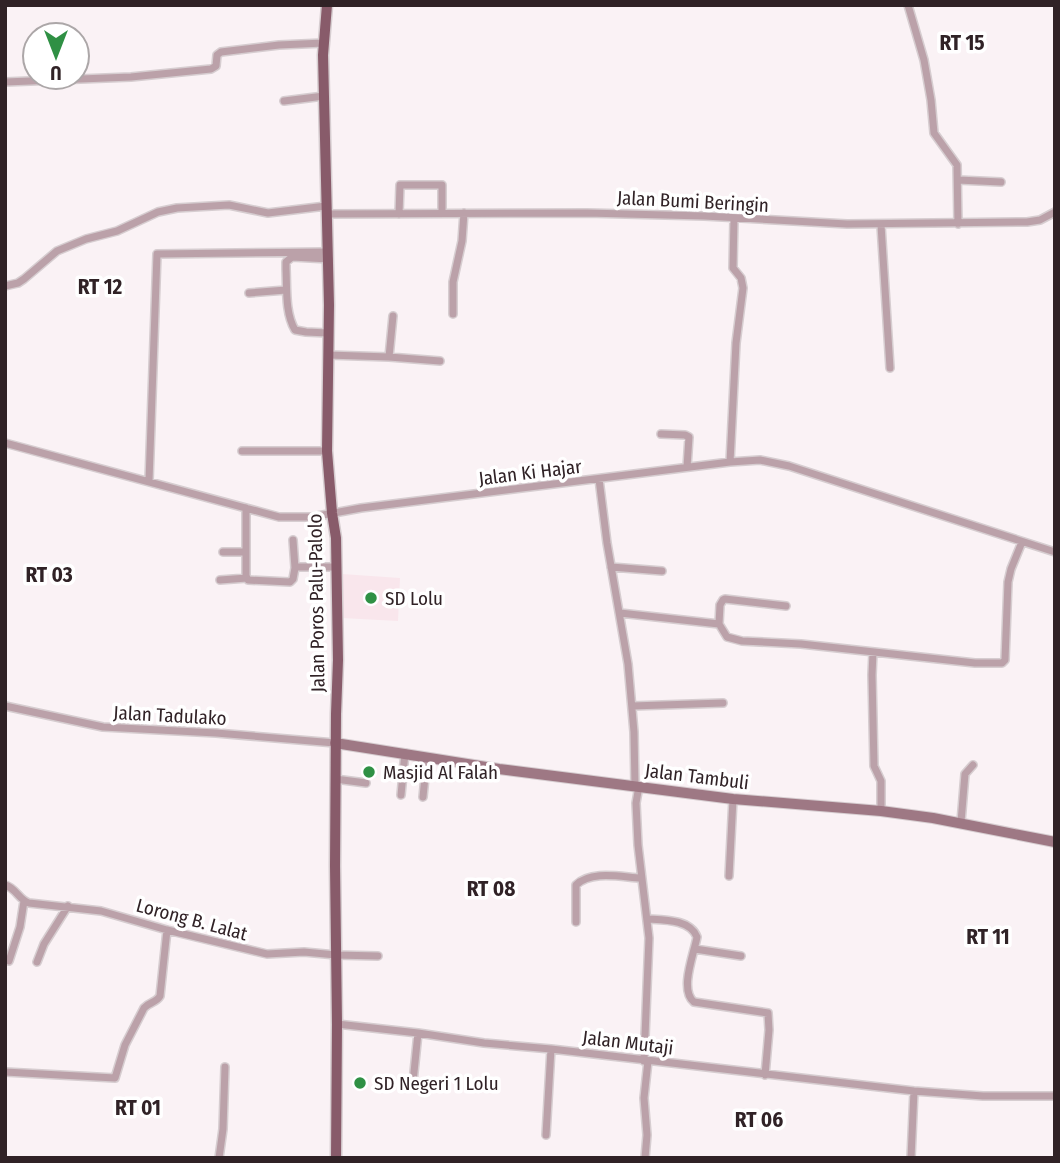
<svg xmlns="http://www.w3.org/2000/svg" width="1060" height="1163" viewBox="0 0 1060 1163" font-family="'Fira Sans Condensed',sans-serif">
<rect width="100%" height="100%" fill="#faf2f5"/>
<!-- built -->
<path fill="#f9e6ec" d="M 342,574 L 400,578 L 398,621 L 342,618 Z"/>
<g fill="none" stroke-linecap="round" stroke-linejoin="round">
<!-- street casing -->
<g stroke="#d6cdd0" stroke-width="10">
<path id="street" d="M 908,5 L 924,60 L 931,100 L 934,133 L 957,165 L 958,224
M 5,82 L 131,77 L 211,69 L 216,66 L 217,55 L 221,52 L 279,45 L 324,43
M 284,101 L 324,96
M 958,180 L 1001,182
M 326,214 L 587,213 L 704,216 L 847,224 L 1027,222 L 1040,220 L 1055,212
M 399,214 L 400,185 L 442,185 L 442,213
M 881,225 L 890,368
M 5,286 L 18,283 L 24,279 L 57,251 L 86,239 L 117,231 L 158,212 L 177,208 L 229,205 L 268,213 L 326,206
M 249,293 L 286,290
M 453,314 L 453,282 L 462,241 L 464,213
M 328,333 L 306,332 L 295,330 C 285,313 287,289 286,269 L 286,262 L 292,257 L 329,259
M 328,355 L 389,357 L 440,361
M 389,357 L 393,316
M 661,434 L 685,435 L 689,437 L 687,467
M 5,443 L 279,517 L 312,517 L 361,508 L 730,462 L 760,460 L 789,466 L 1055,552
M 242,451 L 327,451
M 730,462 L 736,343 L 743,288 L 741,278 L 733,268 L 734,218
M 599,479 L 607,543 L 628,664 L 634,732 L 635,786
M 149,481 L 157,254 L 328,252
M 246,508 L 246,576 L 248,580 L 290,582 L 293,579 L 295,568 L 298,567 L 337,567
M 293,540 L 295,568
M 223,552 L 246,552
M 611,567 L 662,571
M 220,580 L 247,578
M 620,613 L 719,624 L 727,637 L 742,641 L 801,644 L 975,663 L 1002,663 L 1005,660 L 1008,582 L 1011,569 L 1022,542
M 719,624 L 720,605 L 723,600 L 725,599 L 786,606
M 873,652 L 872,675 L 874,766 L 881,781 L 881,811
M 5,706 L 103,727 L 216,733 L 335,743
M 632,706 L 723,703
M 335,779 L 366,783
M 639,786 L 636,803 L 638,845 L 649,938 L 644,1061
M 401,795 L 405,753
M 423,797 L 427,757
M 961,822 L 965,774 L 973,765
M 729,876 L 733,799
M 5,885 C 16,888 19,900 29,903 L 101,911 L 167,930 L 267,954 L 304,952 L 336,955 L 378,956
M 647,919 C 663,920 690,919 697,937 C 694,954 679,990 694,1002 L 768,1013 L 769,1030 L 765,1075
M 576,922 L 576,885 C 591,870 621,877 641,878
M 695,949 L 741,956
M 9,961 L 20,927 L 24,901
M 37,962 L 44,944 L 68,906
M 337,1024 L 418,1033 L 484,1043 L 551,1049 L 914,1091 L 983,1096 L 1055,1096
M 5,1072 L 115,1078 L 125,1045 L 144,1008 C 149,1002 156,1003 160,996 L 167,930
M 413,1082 L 418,1033
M 546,1135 L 551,1049
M 219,1158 L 223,1129 L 225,1067
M 645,1158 L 647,1135 L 644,1098 L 648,1061
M 911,1158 L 914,1091"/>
</g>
<!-- secondary casing -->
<g stroke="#d6cdd0" stroke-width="12">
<path id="secondary" d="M 335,743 L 499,769 L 733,799 L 881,811 L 933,818 L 1055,842"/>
</g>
<!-- primary casing -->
<g stroke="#d6cdd0" stroke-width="13">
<path id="primary" d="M 327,5 L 323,55 L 329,305 L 327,451 L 332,513 L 336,538 L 338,660 L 336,714 L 335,866 L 337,1024 L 336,1158"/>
</g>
<!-- street -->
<use href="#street" stroke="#bba1a9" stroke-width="7"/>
<!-- secondary -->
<use href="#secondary" stroke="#9e7884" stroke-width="10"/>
<!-- primary -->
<use href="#primary" stroke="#885b6a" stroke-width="10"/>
</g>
<!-- markers -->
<g fill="#2f9044" stroke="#fff" stroke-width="2.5">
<circle cx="371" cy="598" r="7"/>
<circle cx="369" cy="772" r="7"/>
<circle cx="360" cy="1083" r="7"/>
</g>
<g text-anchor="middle" stroke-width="7" stroke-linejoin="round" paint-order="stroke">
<!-- street labels -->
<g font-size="19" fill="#302226" stroke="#fff">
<text transform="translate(693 201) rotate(3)" y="7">Jalan Bumi Beringin</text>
<text transform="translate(530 472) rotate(-7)" y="7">Jalan Ki Hajar</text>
<text transform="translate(316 603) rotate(-91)" y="7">Jalan Poros Palu-Palolo</text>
<text transform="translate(170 715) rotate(3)" y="7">Jalan Tadulako</text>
<text transform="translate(697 776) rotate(7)" y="7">Jalan Tambuli</text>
<text transform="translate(192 919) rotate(15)" y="7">Lorong B. Lalat</text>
<text transform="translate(628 1042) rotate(7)" y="7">Jalan Mutaji</text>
</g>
<!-- poi labels -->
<g font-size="19" fill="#302226" stroke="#fff" text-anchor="start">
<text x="385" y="605">SD Lolu</text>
<text x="383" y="779">Masjid Al Falah</text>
<text x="374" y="1090">SD Negeri 1 Lolu</text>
</g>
<!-- neighbourhood labels -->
<g font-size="21" font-weight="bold" fill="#302226" stroke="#fff">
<text x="962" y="50">RT 15</text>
<text x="100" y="294">RT 12</text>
<text x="49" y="582">RT 03</text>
<text x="491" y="896">RT 08</text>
<text x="988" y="944">RT 11</text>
<text x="138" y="1115">RT 01</text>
<text x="759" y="1127">RT 06</text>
</g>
</g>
<!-- border -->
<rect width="1060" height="1163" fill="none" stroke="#302226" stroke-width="14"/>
<!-- north arrow -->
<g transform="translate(56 56) rotate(180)"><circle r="33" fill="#ffffff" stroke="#aca7a8" stroke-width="2"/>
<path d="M0-5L12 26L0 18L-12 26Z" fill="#2f9044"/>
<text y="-10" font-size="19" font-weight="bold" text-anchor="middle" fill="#302226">U</text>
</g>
</svg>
